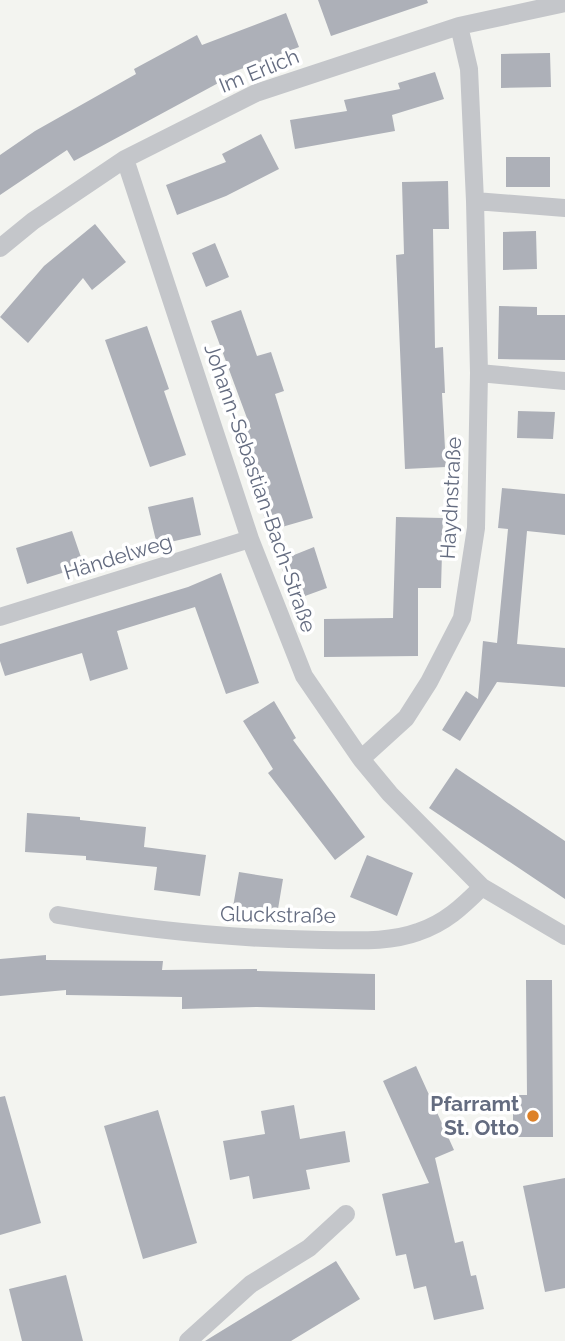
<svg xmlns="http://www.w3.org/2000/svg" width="565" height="1341" viewBox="0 0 565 1341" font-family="Raleway,sans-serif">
<rect width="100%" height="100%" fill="#f3f4f0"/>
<!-- building -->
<path fill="#adb0b8" d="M 318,0 L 427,0 L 428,3 L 331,36 Z
M 286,13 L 299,47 L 220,77 L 222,81 L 74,161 L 67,150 L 0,195 L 0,155 L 35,131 L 136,74 L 134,69 L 197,35 L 202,45 Z
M 550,53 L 551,87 L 501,88 L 501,54 Z
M 435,72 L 444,99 L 392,115 L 395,131 L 295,149 L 290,120 L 347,111 L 344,100 L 400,89 L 398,83 Z
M 261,134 L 279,169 L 226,196 L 177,215 L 166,185 L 226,162 L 222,154 Z
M 506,157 L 550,157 L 550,187 L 506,187 Z
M 448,181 L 449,229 L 433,229 L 435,348 L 443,347 L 445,393 L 442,393 L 446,467 L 405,469 L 396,255 L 404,254 L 402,182 Z
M 95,224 L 126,262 L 92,290 L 83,278 L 28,343 L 0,317 L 44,266 Z
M 536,231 L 537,269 L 503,270 L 503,232 Z
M 215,243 L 229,277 L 206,287 L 192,253 Z
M 499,306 L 537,307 L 537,315 L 565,315 L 565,360 L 498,359 Z
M 241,310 L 257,356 L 271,352 L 284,391 L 275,394 L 313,518 L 268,531 L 256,487 L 261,485 L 245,430 L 251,429 L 211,321 Z
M 147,326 L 169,389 L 164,391 L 186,455 L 150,467 L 105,340 Z
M 518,411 L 555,412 L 553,439 L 517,438 Z
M 502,488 L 565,494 L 565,535 L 527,531 L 517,644 L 565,648 L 565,687 L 497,682 L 460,741 L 442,730 L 466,691 L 478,699 L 483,641 L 497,643 L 508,529 L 498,528 Z
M 193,497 L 201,535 L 157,545 L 148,507 Z
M 396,517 L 443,518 L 441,588 L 418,588 L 418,656 L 324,657 L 324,619 L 393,618 Z
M 72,531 L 84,566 L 27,584 L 16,548 Z
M 314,547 L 327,588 L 294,600 L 279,561 Z
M 221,573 L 259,683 L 226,694 L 195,607 L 117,631 L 128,669 L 90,681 L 82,653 L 5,676 L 0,661 L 0,644 L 188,587 Z
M 274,701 L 296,738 L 293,740 L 365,837 L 335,860 L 268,773 L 273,769 L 243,721 Z
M 456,768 L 565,841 L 565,899 L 429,808 Z
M 27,813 L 80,817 L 80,820 L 146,827 L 144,847 L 206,855 L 200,896 L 154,890 L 157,867 L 86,860 L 86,856 L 25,852 Z
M 367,855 L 413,873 L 397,916 L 350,897 Z
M 239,872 L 283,879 L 277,915 L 233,907 Z
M 46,955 L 46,960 L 163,961 L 162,970 L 257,969 L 257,971 L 375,974 L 375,1010 L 257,1007 L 182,1009 L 182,997 L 66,995 L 66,990 L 0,996 L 0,959 Z
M 526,980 L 552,980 L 553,1137 L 513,1137 L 513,1095 L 527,1095 Z
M 416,1066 L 454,1150 L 435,1158 L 455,1243 L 463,1241 L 471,1276 L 476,1275 L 484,1309 L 434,1320 L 426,1286 L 414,1289 L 406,1254 L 396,1256 L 382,1194 L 429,1183 L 383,1081 Z
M 5,1096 L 41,1223 L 0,1235 L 0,1097 Z
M 294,1105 L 300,1139 L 345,1131 L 350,1162 L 306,1170 L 310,1189 L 253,1199 L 249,1176 L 230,1180 L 223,1141 L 265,1134 L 261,1111 Z
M 158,1110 L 197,1243 L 143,1259 L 104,1126 Z
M 565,1178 L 565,1288 L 545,1292 L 523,1186 Z
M 336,1261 L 360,1299 L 291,1341 L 205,1341 Z
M 66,1275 L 83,1341 L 22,1341 L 9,1289 Z"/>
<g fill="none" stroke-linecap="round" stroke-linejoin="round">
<!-- street -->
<path stroke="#c4c6ca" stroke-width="18" d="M 125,159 L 250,539 L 304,676 L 361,759 L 390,794 L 482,887 L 565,936
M 475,201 L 565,208
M 0,248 L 33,221 L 125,159 L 256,93 L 459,26 L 565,3
M 479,373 L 565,381
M 0,617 L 250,539
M 361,759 L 406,718 L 429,682 L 462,618 L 476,528 L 479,373 L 475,201 L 469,69 L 459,26
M 58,915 C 147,930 232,939 323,940 C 353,940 388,943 418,932 C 445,923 462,907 482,887
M 188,1341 L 251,1284 L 309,1248 L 346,1214"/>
</g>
<!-- markers -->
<circle fill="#dd8128" stroke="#fff" stroke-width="2.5" cx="533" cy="1116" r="7"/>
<g text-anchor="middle" stroke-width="7" stroke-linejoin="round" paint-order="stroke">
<!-- street labels -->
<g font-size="21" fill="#646c80" stroke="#fff">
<text transform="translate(259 71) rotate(-22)" y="7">Im Erlich</text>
<text transform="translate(260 488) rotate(71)" y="7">Johann-Sebastian-Bach-Straße</text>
<text transform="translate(451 498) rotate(-87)" y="7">Haydnstraße</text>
<text transform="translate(118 557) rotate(-17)" y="7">Händelweg</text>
<text transform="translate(278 915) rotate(1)" y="7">Gluckstraße</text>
</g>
<!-- poi labels -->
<g font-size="21" font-weight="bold" fill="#646c80" stroke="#fff" text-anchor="end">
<text x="519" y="1111">Pfarramt<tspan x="519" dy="24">St. Otto</tspan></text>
</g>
</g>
</svg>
